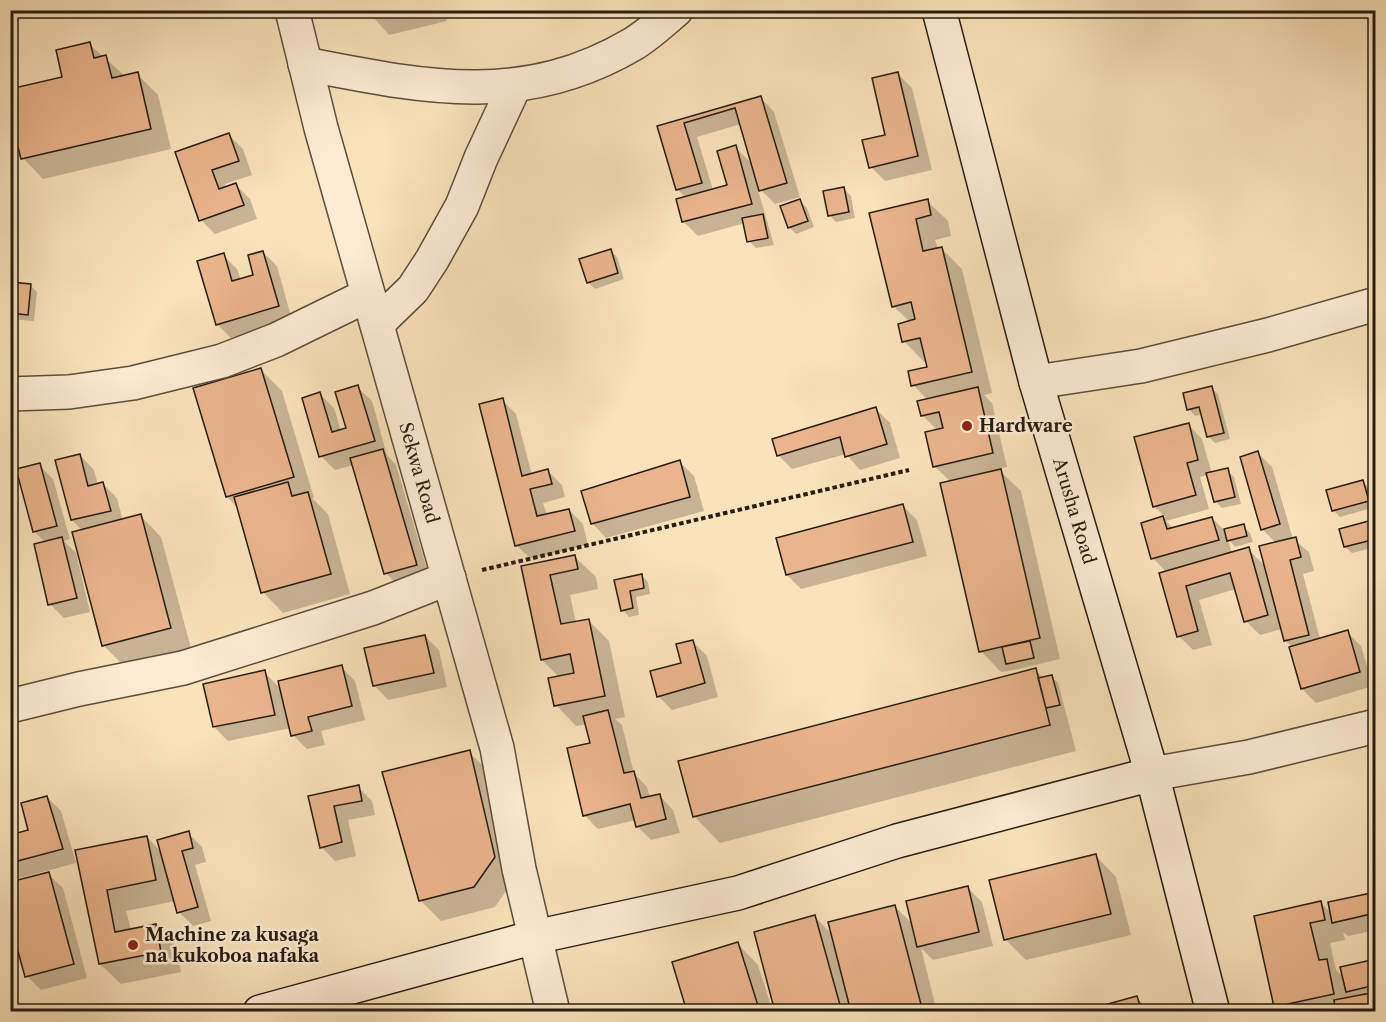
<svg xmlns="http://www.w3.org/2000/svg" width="1386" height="1022" viewBox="0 0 1386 1022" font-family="'Libre Caslon Text',serif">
<rect width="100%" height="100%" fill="#fae2bb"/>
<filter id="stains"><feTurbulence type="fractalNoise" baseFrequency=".00333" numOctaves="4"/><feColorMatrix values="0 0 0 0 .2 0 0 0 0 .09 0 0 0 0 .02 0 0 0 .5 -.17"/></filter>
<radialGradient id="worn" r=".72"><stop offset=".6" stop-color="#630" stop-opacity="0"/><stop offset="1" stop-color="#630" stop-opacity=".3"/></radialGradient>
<!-- shadow -->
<path fill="#0003" fill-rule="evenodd" d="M 10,10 L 37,10 L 10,20 Z
M 367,10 L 444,10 L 447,21 L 389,35 Z
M 458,10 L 489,10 L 465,17 Z
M 89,44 L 126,77 L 137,74 L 158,95 L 171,149 L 43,179 L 23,158 L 64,78 Z
M 898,74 L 912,88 L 932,170 L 885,181 L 871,167 L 887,136 Z
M 760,97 L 774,112 L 800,197 L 775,204 L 761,190 L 754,168 L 752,169 L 774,245 L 756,248 L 749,241 L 745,223 L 698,236 L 684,222 L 678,200 L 686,198 L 677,189 L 659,127 ZM 741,124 L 753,165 L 735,147 L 729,186 L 713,190 L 697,137 Z
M 229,135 L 243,149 L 252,175 L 225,184 L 226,188 L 236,185 L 250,199 L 257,219 L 215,234 L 201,220 L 177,153 Z
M 844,189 L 851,196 L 855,218 L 836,222 L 829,215 Z
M 800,201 L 807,208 L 814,227 L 796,234 L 789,227 Z
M 927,201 L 948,221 L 951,236 L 935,240 L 938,249 L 941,248 L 962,269 L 992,393 L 984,395 L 992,403 L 1007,467 L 998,469 L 1021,491 L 1060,659 L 1014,670 L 1001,672 L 981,651 L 951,482 L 934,466 L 938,431 L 922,415 L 928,400 L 913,385 L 929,368 L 927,361 L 924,362 L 904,341 L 910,322 L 893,306 L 871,214 Z
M 610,250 L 617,257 L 624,279 L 595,289 L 588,282 Z
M 263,252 L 277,266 L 292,320 L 231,338 L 217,324 L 223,255 L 237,269 L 241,280 L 255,276 Z
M 10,283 L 30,285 L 37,292 L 34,321 L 10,319 Z
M 261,370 L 282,391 L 314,498 L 312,498 L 328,514 L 350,594 L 283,613 L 263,592 L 239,509 L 227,497 Z
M 357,387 L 372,401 L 387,455 L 396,465 L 430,579 L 400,588 L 386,573 L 354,465 L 335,470 L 321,456 L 320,394 L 334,408 L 341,431 L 348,429 Z
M 1211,388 L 1218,394 L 1230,439 L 1215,443 L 1208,436 L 1203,414 L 1195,416 L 1189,409 Z
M 502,400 L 516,414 L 532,475 L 548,471 L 562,485 L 565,497 L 543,503 L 547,515 L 569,510 L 583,524 L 588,545 L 531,559 L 516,545 Z
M 876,409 L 890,423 L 900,458 L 860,470 L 846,454 L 792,469 L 778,455 Z
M 1188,424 L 1202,439 L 1212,474 L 1227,470 L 1234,477 L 1241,504 L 1222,508 L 1215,501 L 1208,475 L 1200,477 L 1209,509 L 1166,521 L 1174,529 L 1212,518 L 1224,530 L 1243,526 L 1250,533 L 1253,542 L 1235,547 L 1228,539 L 1232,554 L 1248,549 L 1266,567 L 1276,543 L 1262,529 L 1258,453 L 1272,467 L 1293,539 L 1309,552 L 1314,571 L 1303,574 L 1320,639 L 1347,632 L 1361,646 L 1373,686 L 1316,703 L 1302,689 L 1292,647 L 1285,640 L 1282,629 L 1260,635 L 1246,621 L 1236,589 L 1199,600 L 1212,645 L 1193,650 L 1179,636 L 1166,572 L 1153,558 L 1143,524 L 1165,517 L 1154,506 Z
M 80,455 L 94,470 L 98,485 L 103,484 L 117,498 L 123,521 L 141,516 L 161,537 L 191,648 L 124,666 L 103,645 L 83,531 L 72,520 Z
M 680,462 L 694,476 L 704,511 L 606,538 L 592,523 Z
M 39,465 L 53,479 L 70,539 L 64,541 L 76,553 L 90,612 L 64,618 L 50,604 L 46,543 L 35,532 Z
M 1363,482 L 1370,489 L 1375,507 L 1340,517 L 1333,510 Z
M 903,506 L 917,520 L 927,556 L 801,589 L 787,575 Z
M 1376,521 L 1376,547 L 1352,553 L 1345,547 L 1341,530 Z
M 575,557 L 596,577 L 598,589 L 570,595 L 576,623 L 589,621 L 609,641 L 625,717 L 615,719 L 622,725 L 634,773 L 647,787 L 650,798 L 659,795 L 673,810 L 680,833 L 651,840 L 637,826 L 636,820 L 598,829 L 584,815 L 592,744 L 587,724 L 576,726 L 556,705 L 559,677 L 542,660 L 523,567 Z
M 641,575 L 648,582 L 650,594 L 636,597 L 639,615 L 629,617 L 623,610 L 616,581 Z
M 425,636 L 439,650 L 447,687 L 388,700 L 374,685 Z
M 693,642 L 707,656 L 718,697 L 672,710 L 658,696 L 683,664 Z
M 341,667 L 355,681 L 365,720 L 321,731 L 325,745 L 307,749 L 293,735 L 291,728 L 228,741 L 214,727 L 264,672 L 281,689 Z
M 1035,670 L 1043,678 L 1051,676 L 1058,683 L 1076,751 L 720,843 L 694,816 Z
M 469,752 L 490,773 L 515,878 L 495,907 L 441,921 L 420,900 Z
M 358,787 L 372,801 L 375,815 L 348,820 L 356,856 L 335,861 L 321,847 L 310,797 Z
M 47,797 L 61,811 L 76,863 L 20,878 L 10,869 L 10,836 L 30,831 Z
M 188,833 L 202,847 L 206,862 L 195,865 L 211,921 L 193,926 L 179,912 L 176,901 L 126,911 L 131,930 L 155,925 L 176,946 L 181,972 L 121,984 L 100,964 L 77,851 L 147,837 L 162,853 Z
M 1096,856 L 1116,877 L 1131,935 L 1026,960 L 1005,939 Z
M 48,874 L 63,888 L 87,978 L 41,990 L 27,976 Z
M 968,888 L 982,902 L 993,946 L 933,960 L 921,948 L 937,1012 L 777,1012 L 815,917 L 833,935 L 895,907 L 914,925 Z
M 1376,894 L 1376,930 L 1348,936 L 1343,932 L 1345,940 L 1330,943 L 1336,970 L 1344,978 L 1376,961 L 1376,1012 L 1280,1012 L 1276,1007 L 1255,917 L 1321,903 L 1332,914 Z
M 738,944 L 758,965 L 773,1012 L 689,1012 Z
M 1137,998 L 1151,1012 L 1085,1012 Z"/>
<!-- building -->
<path fill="#eab48c" stroke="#271c12" stroke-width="1.5" d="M 90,42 L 94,58 L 106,55 L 112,78 L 138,72 L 151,129 L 21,159 L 10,115 L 10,89 L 62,77 L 56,50 Z
M 898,72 L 918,156 L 869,168 L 862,140 L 885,135 L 872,78 Z
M 761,96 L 787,183 L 759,191 L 735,108 L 684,123 L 702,183 L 676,190 L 657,126 Z
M 229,133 L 239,161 L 212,170 L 219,189 L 236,183 L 244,205 L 199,221 L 175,152 Z
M 736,145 L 752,204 L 682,222 L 676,199 L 727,185 L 717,151 Z
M 844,187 L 849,212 L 828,216 L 823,191 Z
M 800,199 L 808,221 L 788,228 L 780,206 Z
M 928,199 L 931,215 L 916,219 L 923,251 L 942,247 L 972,372 L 911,386 L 908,371 L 927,367 L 920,338 L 902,342 L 898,324 L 915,319 L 911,302 L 892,307 L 869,213 Z
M 763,214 L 768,238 L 747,242 L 742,218 Z
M 611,249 L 618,273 L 587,283 L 579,259 Z
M 263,251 L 279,306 L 216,325 L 197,261 L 224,253 L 232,281 L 253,275 L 248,255 Z
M 10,282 L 31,284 L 28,315 L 10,313 Z
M 261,368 L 294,477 L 226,497 L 193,388 Z
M 358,385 L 375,441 L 319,457 L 302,398 L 320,392 L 332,432 L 346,428 L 335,392 Z
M 1212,386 L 1224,433 L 1207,437 L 1199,407 L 1187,410 L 1183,393 Z
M 978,387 L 993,453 L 933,467 L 925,432 L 943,428 L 939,412 L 921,416 L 917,401 Z
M 503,398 L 522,476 L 548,469 L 552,484 L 530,489 L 537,516 L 569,509 L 575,531 L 515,546 L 479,404 Z
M 876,407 L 887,444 L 845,457 L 840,437 L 777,456 L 772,439 Z
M 1189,423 L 1198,460 L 1187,463 L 1196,495 L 1153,507 L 1134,437 Z
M 383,449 L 417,565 L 384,574 L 350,458 Z
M 1258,451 L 1280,524 L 1261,530 L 1240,457 Z
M 80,454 L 88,486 L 103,482 L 111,511 L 71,520 L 55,460 Z
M 680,460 L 690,497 L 591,524 L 581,491 Z
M 40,463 L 57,526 L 33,532 L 16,469 Z
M 1228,468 L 1235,497 L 1214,502 L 1206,473 Z
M 1001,469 L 1040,638 L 979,652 L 940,483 Z
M 1363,480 L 1369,501 L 1332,511 L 1326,490 Z
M 288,482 L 292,496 L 308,492 L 331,574 L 261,593 L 234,497 Z
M 903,504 L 913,542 L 786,575 L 776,538 Z
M 141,514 L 171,628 L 102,646 L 72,532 Z
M 1163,516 L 1167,529 L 1212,517 L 1219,540 L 1151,559 L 1141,523 Z
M 1376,519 L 1376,539 L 1344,547 L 1339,529 Z
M 1244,524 L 1247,536 L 1227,541 L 1224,529 Z
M 62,537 L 77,598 L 48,605 L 34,544 Z
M 1296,537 L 1301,557 L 1290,560 L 1309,635 L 1284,641 L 1259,546 Z
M 1249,547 L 1268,615 L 1244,622 L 1230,573 L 1186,586 L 1198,631 L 1177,637 L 1159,573 Z
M 575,555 L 578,569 L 550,575 L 561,624 L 589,619 L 605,696 L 554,706 L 548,678 L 574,673 L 570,654 L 541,660 L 521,566 Z
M 642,574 L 644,588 L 630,591 L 633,608 L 621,611 L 614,580 Z
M 1348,630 L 1360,672 L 1301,689 L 1289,647 Z
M 425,635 L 434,673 L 373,686 L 364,648 Z
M 693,640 L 705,683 L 657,697 L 650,671 L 681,663 L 676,644 Z
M 1030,641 L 1034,658 L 1006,664 L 1002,647 Z
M 342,665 L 352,706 L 308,717 L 312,731 L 291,736 L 278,681 Z
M 1036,668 L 1050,725 L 693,817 L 678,761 Z
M 265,670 L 275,715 L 213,727 L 203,684 Z
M 1052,675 L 1060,705 L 1046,708 L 1038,678 Z
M 608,710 L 624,773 L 634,771 L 641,798 L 660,794 L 666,819 L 636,827 L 630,804 L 583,816 L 567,748 L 590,743 L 583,716 Z
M 470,750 L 495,857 L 474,887 L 419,901 L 382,772 Z
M 359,785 L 362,801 L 334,806 L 342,842 L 320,848 L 308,796 Z
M 47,796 L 63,849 L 10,863 L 10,835 L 28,830 L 21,803 Z
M 189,831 L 193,848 L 182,851 L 198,907 L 177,913 L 157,840 Z
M 147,836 L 156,880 L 107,890 L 115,932 L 156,924 L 161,952 L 99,964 L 75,850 Z
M 1096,854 L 1111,914 L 1004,940 L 989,880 Z
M 49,872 L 74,964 L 25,977 L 10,922 L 10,882 Z
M 968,886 L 979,932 L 917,947 L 906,901 Z
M 1376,892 L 1376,936 L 1371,914 L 1332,923 L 1328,902 Z
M 1321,901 L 1325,920 L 1310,923 L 1319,960 L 1327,959 L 1334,994 L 1274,1007 L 1254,916 Z
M 895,905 L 923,1012 L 851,1012 L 828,922 Z
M 815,915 L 842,1012 L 775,1012 L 754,932 Z
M 738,942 L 760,1012 L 687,1012 L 672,962 Z
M 1376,959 L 1376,985 L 1346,992 L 1340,967 Z
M 1376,992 L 1376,1012 L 1336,1012 L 1334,1000 Z
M 1137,996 L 1142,1012 L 1079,1012 Z"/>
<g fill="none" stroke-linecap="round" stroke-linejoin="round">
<!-- street casing -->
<g stroke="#5c4e3c" stroke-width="36">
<g id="street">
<path id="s1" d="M 292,10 L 321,128 L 497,748 L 519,869 L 553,1012"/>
<path d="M 305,64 C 423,87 523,109 633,44 C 648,35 662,22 676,10"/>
<path d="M 377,324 L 413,289 L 432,260 L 462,206 L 481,158 L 514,87"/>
<path d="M 1036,382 L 1141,366 L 1268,335 L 1376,304"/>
<path d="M 10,394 L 69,392 L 133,383 L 222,361 L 276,340 L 368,295"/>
<path d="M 10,706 L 79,689 L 183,668 L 373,608 L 449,578"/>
<path d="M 1152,774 L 1249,757 L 1376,726"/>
</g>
</g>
<!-- secondary casing -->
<g stroke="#271c12" stroke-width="36">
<g id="secondary">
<path id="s2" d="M 939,10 L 1036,382 L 1152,774 L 1213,1012"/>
<path d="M 260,1012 L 535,937 L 738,893 L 897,841 L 1152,774"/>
</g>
</g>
<!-- path -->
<path stroke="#271c12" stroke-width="4" stroke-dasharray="4.5 3" stroke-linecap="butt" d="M 482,570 L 909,470"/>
<!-- street -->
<use href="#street" stroke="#fcecd3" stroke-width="33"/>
<!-- secondary -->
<use href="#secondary" stroke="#fcecd3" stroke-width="33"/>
</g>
<!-- markers -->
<g fill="#8f2418" stroke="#fcecd3" stroke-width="2">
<circle cx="967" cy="426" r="6"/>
<circle cx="133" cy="945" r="6"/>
</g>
<g text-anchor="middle" stroke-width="5" stroke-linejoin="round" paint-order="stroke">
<!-- poi labels -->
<g font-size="18" font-weight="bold" fill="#271c12" stroke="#fcecd3" text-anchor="start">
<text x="979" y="432">Hardware</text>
<text x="145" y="941">Machine za kusaga<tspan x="145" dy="21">na kukoboa nafaka</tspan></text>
</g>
<!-- street labels -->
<g font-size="18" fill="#271c12" stroke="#fcecd3">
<text dy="6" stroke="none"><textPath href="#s1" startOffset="480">Sekwa Road</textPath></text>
<text dy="6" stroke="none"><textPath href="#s2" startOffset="519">Arusha Road</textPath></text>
</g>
</g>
<!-- margin -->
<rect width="1386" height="1022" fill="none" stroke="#fae2bb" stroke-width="36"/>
<rect x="12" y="12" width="1362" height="998" fill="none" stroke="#271c12" stroke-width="3"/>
<rect x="18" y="18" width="1350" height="986" fill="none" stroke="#271c12" stroke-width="1.5"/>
<rect width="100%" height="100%" filter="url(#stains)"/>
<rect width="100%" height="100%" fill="url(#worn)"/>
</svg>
